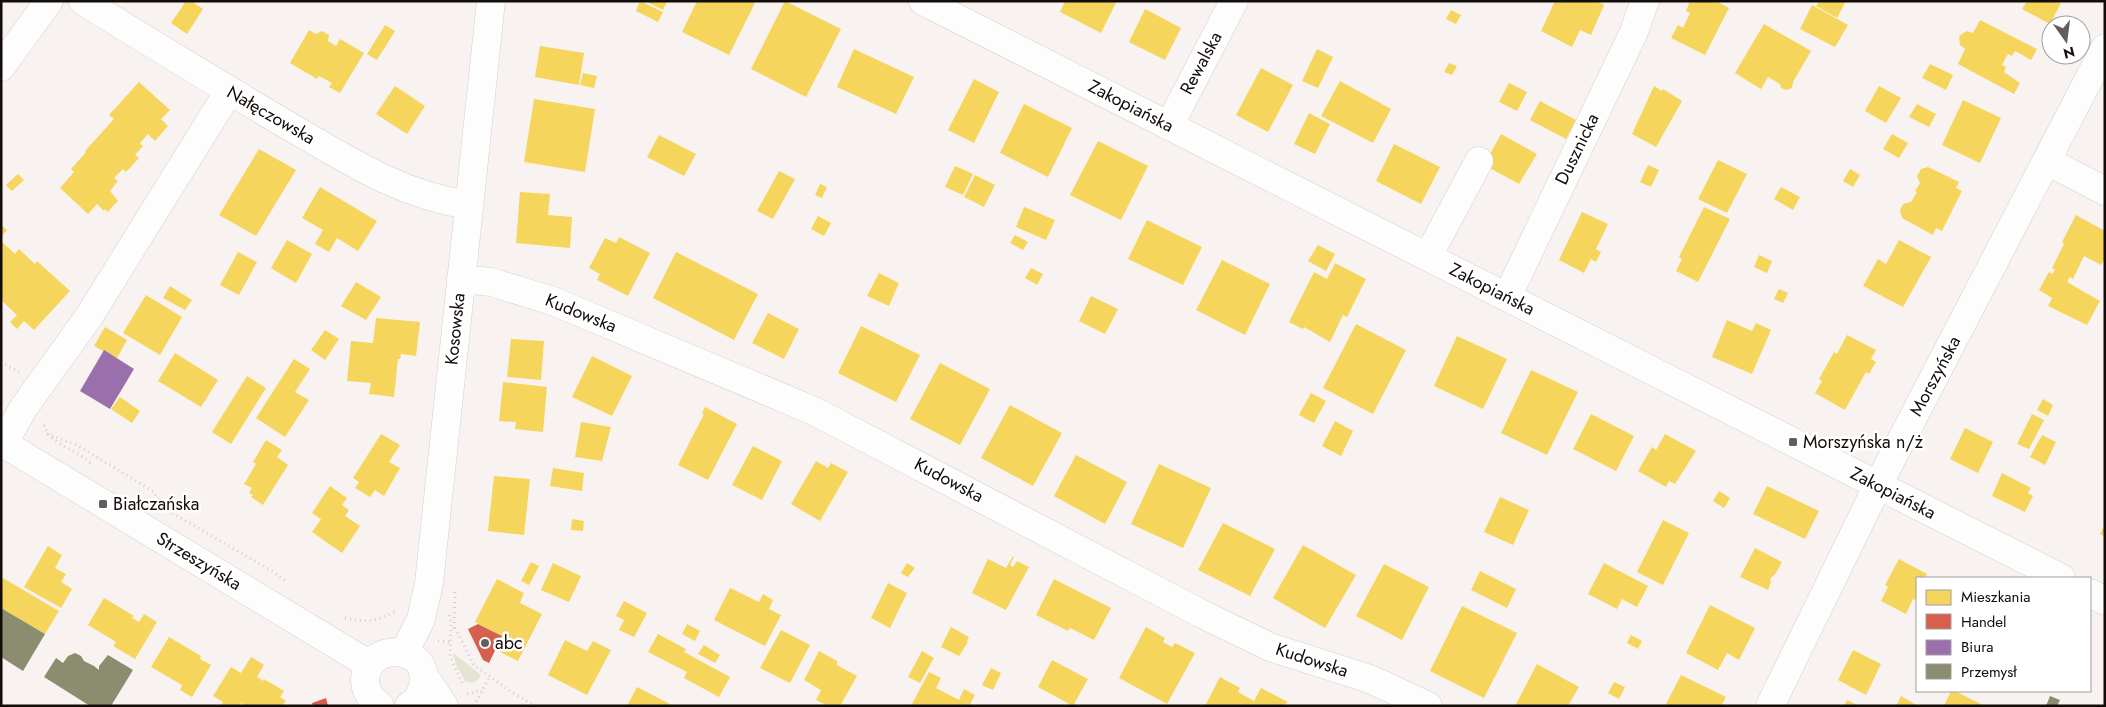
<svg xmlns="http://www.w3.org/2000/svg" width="2106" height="707" viewBox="0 0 2106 707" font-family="Jost,sans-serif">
<rect width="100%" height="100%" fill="#f8f3f0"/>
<!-- green -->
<path fill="#e5e3d1" d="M 453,653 L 481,675 C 477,682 473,685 465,681 L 456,664 Z"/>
<!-- homes -->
<path fill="#f6d55c" d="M 186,1 L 191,1 L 203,9 L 187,34 L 171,23 Z
M 640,1 L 663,12 L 658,22 L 636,11 Z
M 645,1 L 667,1 L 663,10 Z
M 697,1 L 756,1 L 729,55 L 682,32 Z
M 785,1 L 841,29 L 806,97 L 751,69 Z
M 1065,1 L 1117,1 L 1101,33 L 1060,12 Z
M 1555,1 L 1597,1 L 1604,5 L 1591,35 L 1580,30 L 1572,47 L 1541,31 Z
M 1690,1 L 1716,1 L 1729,8 L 1705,55 L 1671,38 L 1678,25 L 1683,28 L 1690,13 L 1686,11 Z
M 1819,1 L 1846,1 L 1837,18 L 1816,6 Z
M 2027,1 L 2057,1 L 2061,3 L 2050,24 L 2022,9 Z
M 1812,5 L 1848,25 L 1835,47 L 1800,29 Z
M 1145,9 L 1181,28 L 1165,60 L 1129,42 Z
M 1451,10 L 1461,15 L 1456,24 L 1446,19 Z
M 1980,20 L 2037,49 L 2031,60 L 2015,51 L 2012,56 L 2008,54 L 2005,59 L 2002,65 L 2006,67 L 2004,72 L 2020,83 L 2014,94 L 1958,64 L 1965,49 L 1960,45 L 1959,36 L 1967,31 L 1973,33 Z
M 1764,24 L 1811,51 L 1793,82 L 1792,88 L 1786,90 L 1781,88 L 1780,84 L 1768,77 L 1761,89 L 1735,73 Z
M 385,25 L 395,31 L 377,60 L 367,54 Z
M 309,30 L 316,34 L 322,31 L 329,35 L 328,41 L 336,46 L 340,39 L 364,53 L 340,93 L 329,87 L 332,83 L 319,76 L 317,79 L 290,63 Z
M 540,46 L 584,53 L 579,85 L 535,77 Z
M 854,49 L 914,77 L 896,114 L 837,87 Z
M 1317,49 L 1333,57 L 1318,88 L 1302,81 Z
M 1449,63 L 1457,66 L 1452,75 L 1444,72 Z
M 1930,64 L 1953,75 L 1946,90 L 1922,78 Z
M 1261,68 L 1293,85 L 1268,132 L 1236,115 Z
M 583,73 L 597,76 L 594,88 L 580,85 Z
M 974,79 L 999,92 L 974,143 L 948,130 Z
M 1340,81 L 1391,109 L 1373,143 L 1321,116 Z
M 139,82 L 170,110 L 161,119 L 168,126 L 155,141 L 148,134 L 140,143 L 143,146 L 135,155 L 139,158 L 126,172 L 123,169 L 114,178 L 118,181 L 110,191 L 118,201 L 113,206 L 108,212 L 105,209 L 104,211 L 97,204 L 88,214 L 60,188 L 74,172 L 71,169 L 86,152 L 85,151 L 114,119 L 109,115 Z
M 1509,83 L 1527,92 L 1517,111 L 1499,102 Z
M 395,86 L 425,106 L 407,134 L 376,114 Z
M 1654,86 L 1662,91 L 1663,89 L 1682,101 L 1656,147 L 1632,134 Z
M 1879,86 L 1901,98 L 1886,123 L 1865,111 Z
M 534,99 L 595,109 L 585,172 L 524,162 Z
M 1963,100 L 2001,118 L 1980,163 L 1942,145 Z
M 1540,101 L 1576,120 L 1566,139 L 1530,120 Z
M 1024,104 L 1072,128 L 1048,177 L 1000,153 Z
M 1917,104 L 1936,114 L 1929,127 L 1909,117 Z
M 1309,113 L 1330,124 L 1315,154 L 1294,144 Z
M 1501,134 L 1537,154 L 1519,184 L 1484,165 Z
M 1892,134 L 1908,143 L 1899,158 L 1883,149 Z
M 659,135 L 696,154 L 684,176 L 647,157 Z
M 1098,141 L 1148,166 L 1121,220 L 1070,195 Z
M 1394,144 L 1440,167 L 1421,204 L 1376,181 Z
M 259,149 L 296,170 L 256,236 L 219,215 Z
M 1718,160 L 1747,174 L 1727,213 L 1698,199 Z
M 1648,165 L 1659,170 L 1651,187 L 1640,182 Z
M 955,166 L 973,174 L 963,195 L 945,187 Z
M 1928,167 L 1959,182 L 1956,188 L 1962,191 L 1942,231 L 1936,228 L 1933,235 L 1902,218 L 1900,210 L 1903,204 L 1911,202 L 1917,192 L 1915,191 L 1920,183 L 1917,176 L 1921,169 Z
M 1850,169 L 1860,175 L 1853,187 L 1843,181 Z
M 779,171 L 795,179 L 773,219 L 757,211 Z
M 18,174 L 24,180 L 12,191 L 6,185 Z
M 975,175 L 995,185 L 984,207 L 964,197 Z
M 820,184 L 827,187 L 822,198 L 815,195 Z
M 320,187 L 377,221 L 358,251 L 337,238 L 329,252 L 315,244 L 323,230 L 302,218 Z
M 1781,187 L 1800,197 L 1793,210 L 1774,199 Z
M 520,192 L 550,194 L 548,215 L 572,217 L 570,248 L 516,243 Z
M 1024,207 L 1055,220 L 1046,240 L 1016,227 Z
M 1704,207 L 1730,219 L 1698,282 L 1676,271 L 1682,259 L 1679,257 Z
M 1582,212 L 1608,224 L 1596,249 L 1601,252 L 1596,262 L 1591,259 L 1584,273 L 1559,260 Z
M 2076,215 L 2105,231 L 2105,258 L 2101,265 L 2084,256 L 2073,279 L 2070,277 L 2067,282 L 2100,301 L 2087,325 L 2048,306 L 2052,298 L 2039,290 L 2049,272 L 2052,274 L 2055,270 L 2052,268 L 2064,244 L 2062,242 Z
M 818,216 L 831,223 L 824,236 L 811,229 Z
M 1147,220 L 1202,247 L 1183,285 L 1128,259 Z
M 1,225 L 7,230 L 1,237 Z
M 1015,235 L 1028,242 L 1023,250 L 1010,243 Z
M 619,237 L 650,253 L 628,296 L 597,280 L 600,274 L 589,268 L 605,238 L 616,243 Z
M 287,240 L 312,254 L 296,283 L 271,268 Z
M 1899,240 L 1931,257 L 1903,307 L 1863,286 L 1878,259 L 1886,264 Z
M 1,241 L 15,254 L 19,249 L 35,264 L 37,261 L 70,291 L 34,330 L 24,321 L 17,329 L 10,322 L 17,315 L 1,300 Z
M 1318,245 L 1335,254 L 1326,271 L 1308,261 Z
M 238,252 L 257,262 L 239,295 L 220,285 Z
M 676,252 L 758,294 L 734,340 L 653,298 Z
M 1759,255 L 1772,261 L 1767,273 L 1754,267 Z
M 1222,260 L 1270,284 L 1245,335 L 1196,310 Z
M 1335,263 L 1366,279 L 1347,317 L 1343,315 L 1330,342 L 1304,327 L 1303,329 L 1289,322 L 1314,272 L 1327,279 Z
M 1031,268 L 1043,274 L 1037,285 L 1025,278 Z
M 879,273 L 899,283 L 889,306 L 867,296 Z
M 356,282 L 381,297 L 366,320 L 341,306 Z
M 170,286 L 192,300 L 185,310 L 163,298 Z
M 1779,289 L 1788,293 L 1783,303 L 1774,299 Z
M 146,295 L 182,317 L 160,355 L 123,333 Z
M 1091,296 L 1118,309 L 1105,334 L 1079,321 Z
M 768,313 L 799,329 L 784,359 L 752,343 Z
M 376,318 L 420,322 L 416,356 L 401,354 L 400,359 L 398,359 L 394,397 L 369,394 L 371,383 L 347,381 L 351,341 L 373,343 Z
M 1727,320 L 1752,331 L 1756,323 L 1771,330 L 1752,374 L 1712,357 Z
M 1356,324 L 1406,350 L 1373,414 L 1323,388 Z
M 861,326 L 920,355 L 896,402 L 838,373 Z
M 105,327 L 127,340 L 117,358 L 94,346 Z
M 325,330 L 339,339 L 325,360 L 311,350 Z
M 1847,335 L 1876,350 L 1871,359 L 1876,362 L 1869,374 L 1866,372 L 1845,410 L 1815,393 L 1822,381 L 1819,379 L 1834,352 L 1837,354 Z
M 1457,336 L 1507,359 L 1483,409 L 1434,386 Z
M 511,339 L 544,341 L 541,380 L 507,377 Z
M 175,353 L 218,380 L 201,407 L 158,381 Z
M 592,356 L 632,376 L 612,416 L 572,397 Z
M 294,359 L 310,369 L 295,392 L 309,400 L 285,437 L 256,418 Z
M 940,363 L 990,389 L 960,445 L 910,419 Z
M 1531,370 L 1578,392 L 1547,455 L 1501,433 Z
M 247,376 L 266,388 L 231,444 L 212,432 Z
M 503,382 L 547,387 L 543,432 L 515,429 L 516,422 L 499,421 Z
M 1311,393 L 1326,401 L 1314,423 L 1299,415 Z
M 120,397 L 140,411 L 132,423 L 111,409 Z
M 2043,399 L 2053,405 L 2048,416 L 2037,410 Z
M 1010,405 L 1062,433 L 1033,486 L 981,458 Z
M 705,407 L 737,424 L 708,480 L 678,465 L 704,414 L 702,413 Z
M 1591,414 L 1634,436 L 1616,471 L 1573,449 Z
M 2032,414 L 2044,420 L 2029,449 L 2017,444 Z
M 1335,421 L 1353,431 L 1341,456 L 1322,446 Z
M 581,422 L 611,427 L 602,461 L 575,457 Z
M 1965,428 L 1993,442 L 1978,473 L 1950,459 Z
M 381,434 L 400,445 L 389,462 L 400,468 L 384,496 L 375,490 L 370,497 L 355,488 L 359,482 L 353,478 Z
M 1665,434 L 1696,451 L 1675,484 L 1669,481 L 1666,487 L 1638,471 L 1652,447 L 1656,450 Z
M 2042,435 L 2056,442 L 2045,465 L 2030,457 Z
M 266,440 L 282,450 L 277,457 L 288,465 L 263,505 L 251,497 L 253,495 L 249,493 L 252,488 L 244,484 L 256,464 L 253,462 Z
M 753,446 L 782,461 L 762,500 L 732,485 Z
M 1076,455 L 1127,482 L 1105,524 L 1054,496 Z
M 816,461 L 828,468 L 831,463 L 848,472 L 820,521 L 791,504 Z
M 1159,464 L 1211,488 L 1183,548 L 1131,524 Z
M 553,468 L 584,473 L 582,491 L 550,486 Z
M 2002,473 L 2031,488 L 2028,493 L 2033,496 L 2025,512 L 1992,496 Z
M 494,476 L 530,479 L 524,535 L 488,531 Z
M 330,486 L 347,498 L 342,505 L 349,510 L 345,516 L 360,526 L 342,553 L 312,532 L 321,519 L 312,513 Z
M 1767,486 L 1819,511 L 1805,539 L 1753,514 Z
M 1719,491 L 1730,498 L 1724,508 L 1713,501 Z
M 1500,497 L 1529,510 L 1513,545 L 1484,532 Z
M 572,519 L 584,521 L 583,531 L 571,530 Z
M 1663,520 L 1689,533 L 1663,585 L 1637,572 Z
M 1223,523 L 1275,549 L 1250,596 L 1198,570 Z
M 2105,524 L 2105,537 L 2100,534 Z
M 1303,545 L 1356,575 L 1325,628 L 1273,598 Z
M 48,546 L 62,555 L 55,568 L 66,574 L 61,582 L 72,589 L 61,608 L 24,587 Z
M 1755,548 L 1782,562 L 1776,573 L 1770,579 L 1771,582 L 1768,590 L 1740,577 Z
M 1013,556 L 1014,557 L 1010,565 L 1013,567 L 1017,561 L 1029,567 L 1006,610 L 972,593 L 988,559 L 1006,568 Z
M 1899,559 L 1927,574 L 1925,578 L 1917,578 L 1917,601 L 1913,599 L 1906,614 L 1881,601 L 1888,587 L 1885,585 Z
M 531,562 L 539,566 L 529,585 L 521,581 Z
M 553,563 L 581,576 L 569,602 L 541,590 Z
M 907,563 L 915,568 L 908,577 L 901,573 Z
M 1604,563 L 1648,586 L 1637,607 L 1622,599 L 1617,609 L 1588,594 Z
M 1384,564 L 1429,587 L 1402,640 L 1356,616 Z
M 1480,571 L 1516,589 L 1507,608 L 1471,590 Z
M 3,578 L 59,611 L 45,634 L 1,608 L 1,582 Z
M 497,579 L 524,593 L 520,603 L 542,614 L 518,661 L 496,650 L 502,636 L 475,622 Z
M 1054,579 L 1111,608 L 1094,640 L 1070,628 L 1068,631 L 1036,615 Z
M 888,583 L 907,593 L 890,628 L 871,618 Z
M 730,588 L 759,602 L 763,594 L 773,600 L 769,609 L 781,615 L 765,646 L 714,620 Z
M 104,598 L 134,616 L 132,618 L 139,622 L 144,614 L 157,622 L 135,659 L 113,646 L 116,642 L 88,625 Z
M 624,601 L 647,613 L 634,637 L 619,630 L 624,620 L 616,616 Z
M 1710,605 L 1755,628 L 1739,660 L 1727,653 L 1718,670 L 1686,653 Z
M 1462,606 L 1517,633 L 1484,698 L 1430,671 Z
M 687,624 L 700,631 L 695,641 L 682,634 Z
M 951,627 L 969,637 L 967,641 L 968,642 L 959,656 L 941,647 Z
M 1146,627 L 1165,638 L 1163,642 L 1172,647 L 1175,643 L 1195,653 L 1167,704 L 1119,678 Z
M 781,630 L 810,645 L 790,683 L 760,668 Z
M 658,634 L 686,649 L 684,652 L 730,677 L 719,697 L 684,678 L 687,672 L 648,652 Z
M 1631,635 L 1642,641 L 1638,649 L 1627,643 Z
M 169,637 L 201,656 L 200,659 L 211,665 L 192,697 L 180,690 L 182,685 L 151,667 Z
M 565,640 L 587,651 L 593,641 L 611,650 L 587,695 L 548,675 Z
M 704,645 L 720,655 L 715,663 L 698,654 Z
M 1853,650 L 1881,664 L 1866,695 L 1838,680 Z
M 819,651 L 837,661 L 837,665 L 857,676 L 840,706 L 823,706 L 824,704 L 816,700 L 821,690 L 804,680 Z
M 922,651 L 934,658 L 920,683 L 908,677 Z
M 251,657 L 264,665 L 257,677 L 263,681 L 264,679 L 284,691 L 280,697 L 286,701 L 282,706 L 246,706 L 241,703 L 239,706 L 221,706 L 223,702 L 213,696 L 231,667 L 241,673 Z
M 1052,660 L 1088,679 L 1073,706 L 1038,687 Z
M 1537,664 L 1579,687 L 1568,706 L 1515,706 Z
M 991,668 L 1001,673 L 993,690 L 982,685 Z
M 929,672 L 941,678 L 936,688 L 959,700 L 964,689 L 975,695 L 969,706 L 911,706 Z
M 1681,675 L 1726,697 L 1721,706 L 1665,706 Z
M 1220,677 L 1240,688 L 1238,692 L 1254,701 L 1261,688 L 1288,702 L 1283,706 L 1205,706 Z
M 1614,682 L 1625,687 L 1619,699 L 1608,693 Z
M 637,687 L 668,703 L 673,706 L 627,706 Z
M 1951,691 L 1955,691 L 1985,706 L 1944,706 Z
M 1901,696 L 1918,706 L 1896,706 Z
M 1847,700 L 1859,706 L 1844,706 Z"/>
<!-- shops -->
<path fill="#d6604d" d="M 478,624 L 502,636 L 489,663 L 483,660 L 468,629 Z
M 326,698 L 328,706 L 313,706 L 312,703 Z"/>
<!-- offices -->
<path fill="#9970ab" d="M 104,350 L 134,369 L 110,409 L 80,391 Z"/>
<!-- industry -->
<path fill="#8c8c6e" d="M 1,608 L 45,634 L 23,671 L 1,657 Z
M 75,653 L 81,656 L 84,661 L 94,666 L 99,670 L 99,666 L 108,655 L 133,670 L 111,706 L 90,706 L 44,677 L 56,658 L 63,663 L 68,656 Z
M 2050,696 L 2060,700 L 2057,706 L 2046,706 Z"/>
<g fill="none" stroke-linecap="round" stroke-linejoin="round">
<!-- minor casing -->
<g stroke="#d5cfca" stroke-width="29">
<path id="minor" d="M 83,1 C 149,42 215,82 282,122 C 343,157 397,194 468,205
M 923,1 L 2061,578
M 1,67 L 49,1
M 1169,126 L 1234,1
M 2047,161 L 2105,191
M 1428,256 L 1479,161
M 461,279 L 491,282 L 553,301 L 814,411 L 1202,614 L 1270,647 L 1370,679 L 1428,706
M 1507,297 L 1633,34 L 1645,1
M 1,442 L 370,665
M 3,444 L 24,407 L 88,318 L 229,91
M 2090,593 L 2105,601
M 404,653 L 421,619 L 429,583 L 491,1
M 424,676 L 444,706
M 380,706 C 371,700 365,690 365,680 C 366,643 425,643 424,680 C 423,691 419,700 409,706
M 1770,706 L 1878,485 L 2105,48"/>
</g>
<!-- path -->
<path stroke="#d0cece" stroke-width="3" stroke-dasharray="1 4" stroke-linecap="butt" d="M 1,362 L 19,372
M 44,425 C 51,447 78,448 93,466
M 47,434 L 77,445 L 154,492 L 161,504
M 155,503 L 272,571 L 287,582
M 449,615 L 451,621 L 450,656 L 462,683
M 345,618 C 363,623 380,621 396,611
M 454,628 L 455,590
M 455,628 L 474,665 L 510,691 L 535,706
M 438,641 L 450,642
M 467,694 L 482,690
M 474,706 L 490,676"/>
<!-- minor -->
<use href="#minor" stroke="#fefdfd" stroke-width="28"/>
</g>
<!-- markers -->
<g fill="#635d59" stroke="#fff" stroke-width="2">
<rect x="1788" y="437" width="10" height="10" rx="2.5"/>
<rect x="98" y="499" width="10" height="10" rx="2.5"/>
<circle cx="485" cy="643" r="5"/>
</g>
<g text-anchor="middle" stroke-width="5" stroke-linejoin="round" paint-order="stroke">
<!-- street labels -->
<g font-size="18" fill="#130c08" stroke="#fff">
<text transform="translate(1201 63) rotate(-62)" y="6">Rewalska</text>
<text transform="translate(1131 106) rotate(27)" y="6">Zakopiańska</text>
<text transform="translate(271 115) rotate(30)" y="6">Nałęczowska</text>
<text transform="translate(1577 149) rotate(-64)" y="6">Dusznicka</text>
<text transform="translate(1492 289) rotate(27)" y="6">Zakopiańska</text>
<text transform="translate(581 313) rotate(22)" y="6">Kudowska</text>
<text transform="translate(455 329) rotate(-84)" y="6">Kosowska</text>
<text transform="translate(1935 376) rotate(-62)" y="6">Morszyńska</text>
<text transform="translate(949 480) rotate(28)" y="6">Kudowska</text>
<text transform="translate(1893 493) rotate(27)" y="6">Zakopiańska</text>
<text transform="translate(199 561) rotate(31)" y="6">Strzeszyńska</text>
<text transform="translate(1312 660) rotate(18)" y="6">Kudowska</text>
</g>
<!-- poi labels -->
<g font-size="18" fill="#130c08" stroke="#fff" text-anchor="start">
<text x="1803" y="448">Morszyńska n/ż</text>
<text x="113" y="510">Białczańska</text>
<text x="495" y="649">abc</text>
</g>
</g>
<!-- border -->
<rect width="2106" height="707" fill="none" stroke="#130c08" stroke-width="5"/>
<!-- legend -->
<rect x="1916" y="577" width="175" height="115" fill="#ffffff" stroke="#a19e9c"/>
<rect x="1926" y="590" width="25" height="15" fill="#f6d55c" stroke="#a19e9c"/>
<text x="1961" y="602" font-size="15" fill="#130c08">Mieszkania</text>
<rect x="1926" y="614" width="25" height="15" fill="#d6604d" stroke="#a19e9c"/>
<text x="1961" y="627" font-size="15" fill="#130c08">Handel</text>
<rect x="1926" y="640" width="25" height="15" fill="#9970ab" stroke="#a19e9c"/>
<text x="1961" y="652" font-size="15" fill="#130c08">Biura</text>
<rect x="1926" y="664" width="25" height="15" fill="#8c8c6e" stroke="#a19e9c"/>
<text x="1961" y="677" font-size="15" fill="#130c08">Przemysł</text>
<!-- north arrow -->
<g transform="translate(2066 40) rotate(166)"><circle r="24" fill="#ffffff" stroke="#a19e9c"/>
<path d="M0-4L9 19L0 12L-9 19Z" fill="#635d59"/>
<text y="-8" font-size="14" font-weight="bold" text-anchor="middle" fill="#130c08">N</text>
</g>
</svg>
